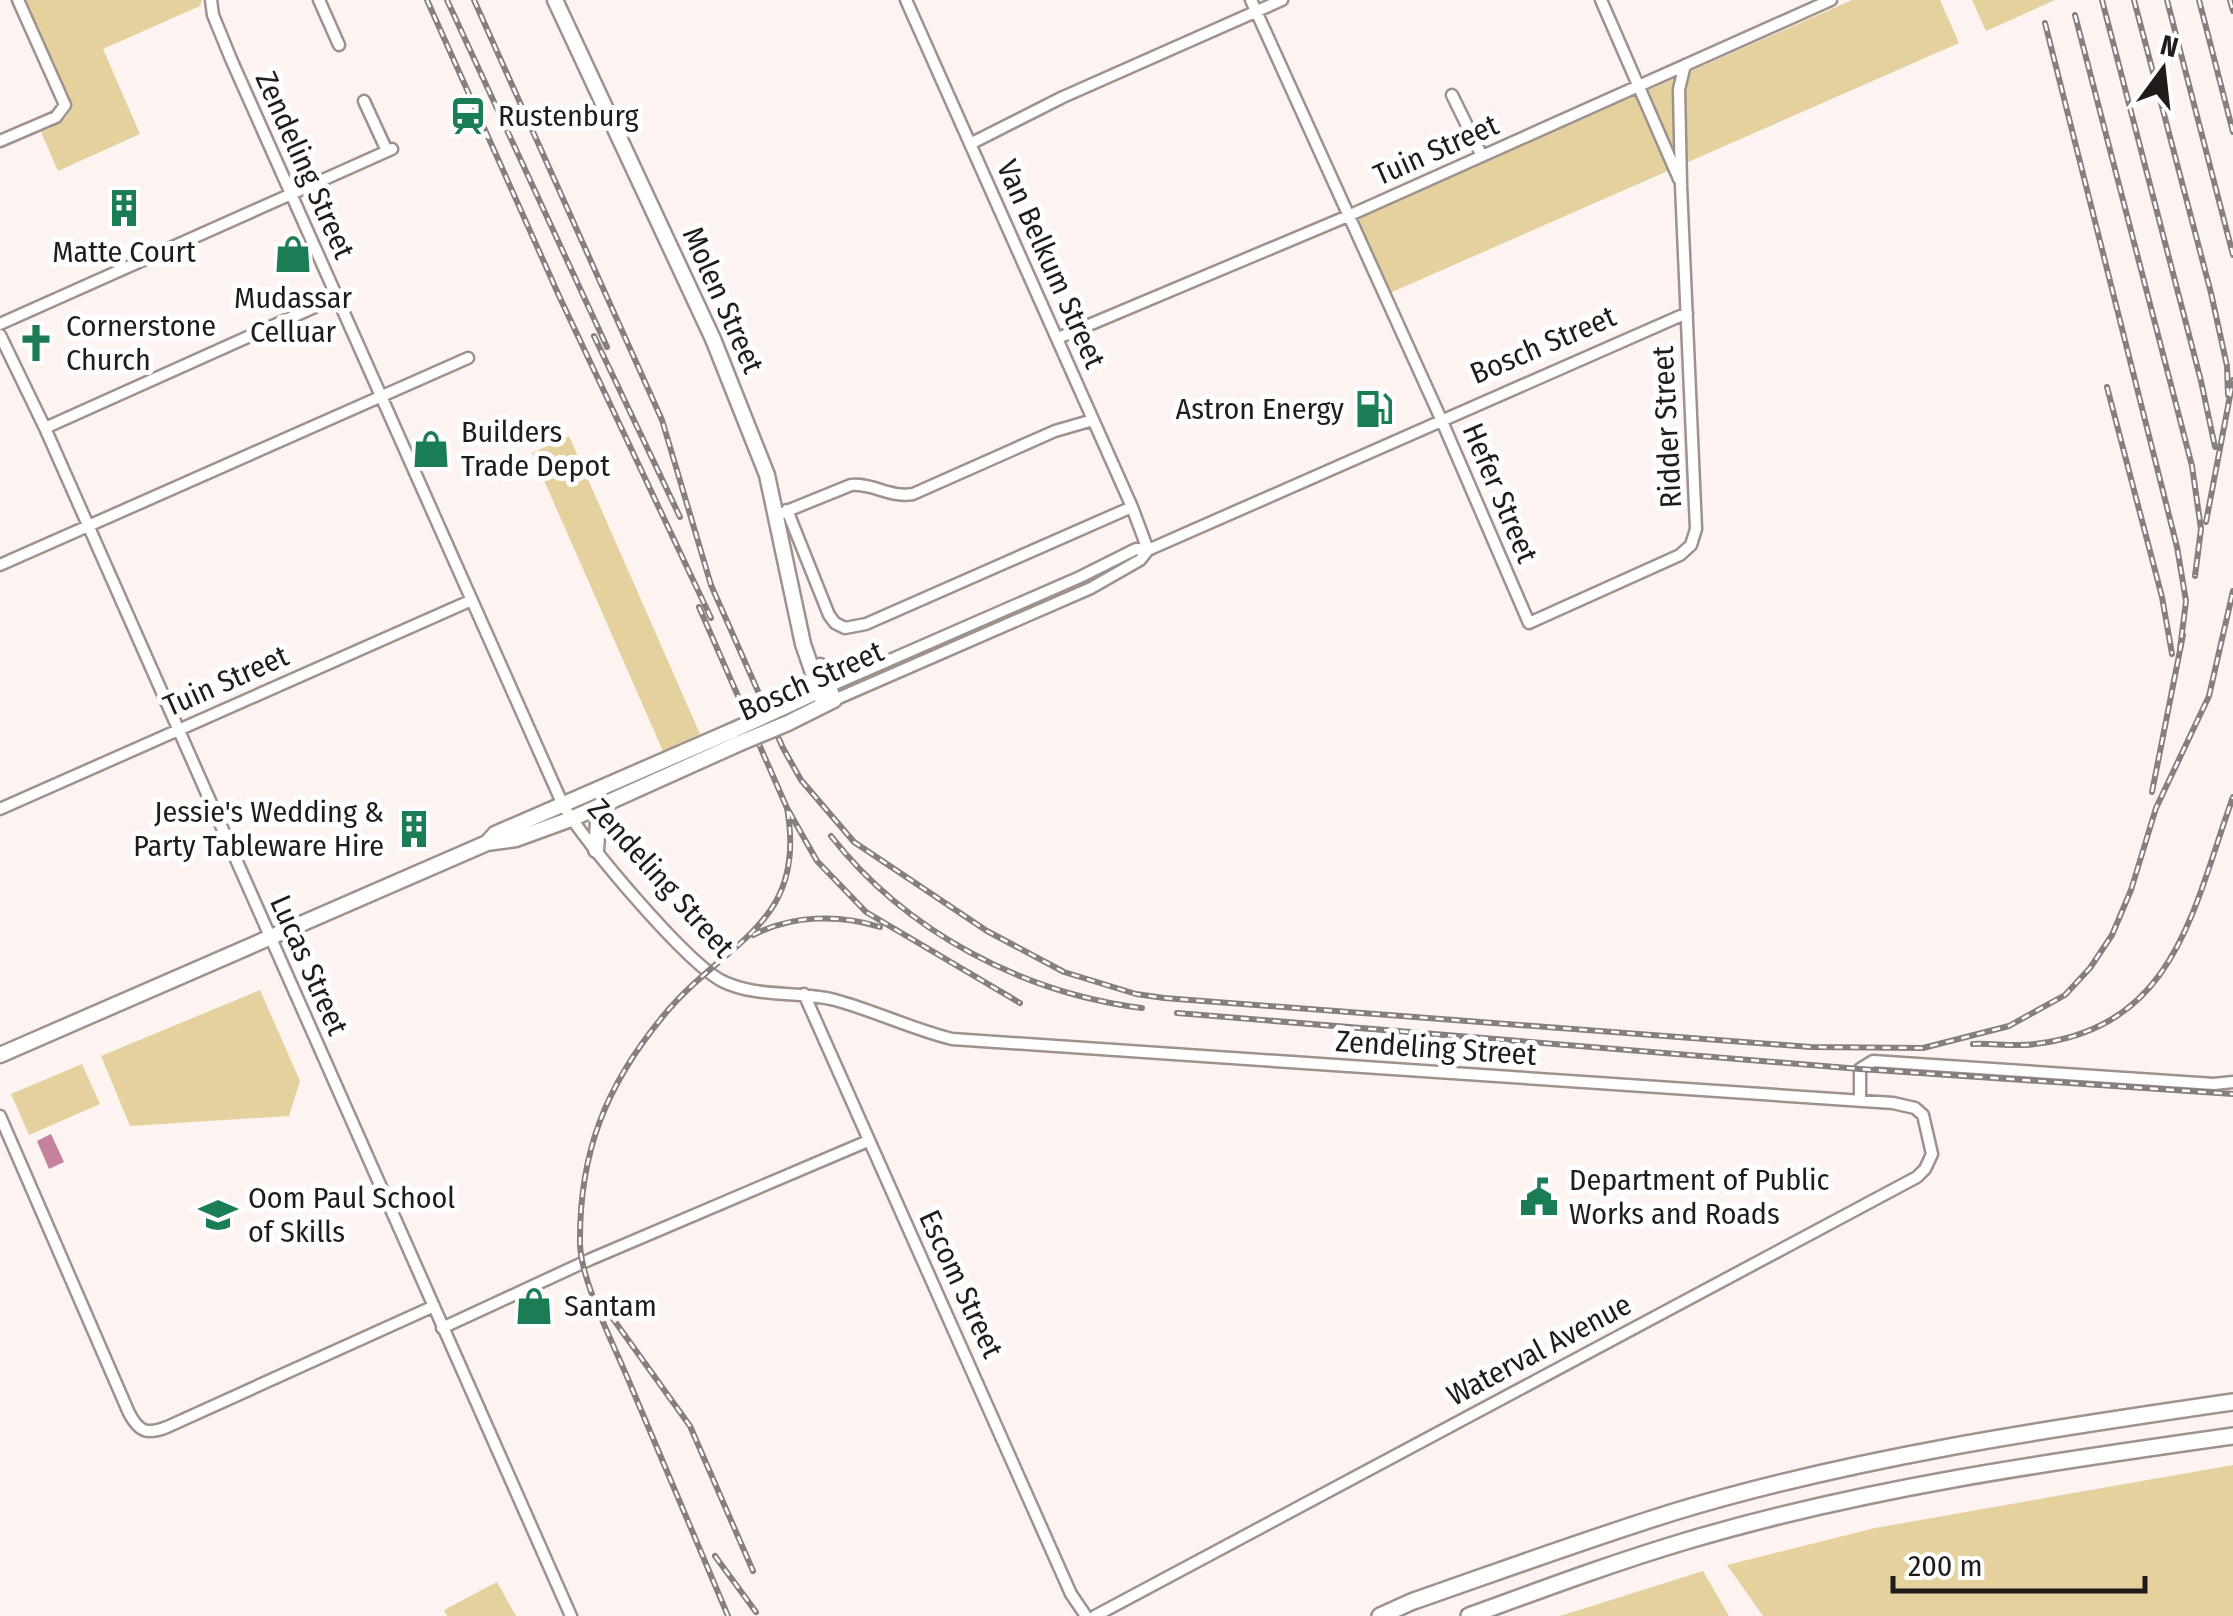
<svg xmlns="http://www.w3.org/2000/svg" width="2233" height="1616" viewBox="0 0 2233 1616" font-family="'Fira Sans Condensed',sans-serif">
<rect width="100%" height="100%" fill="#fdf4f1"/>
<!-- green -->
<path fill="#e4d19e" d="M 24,0 L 202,0 L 200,6 L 103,49 L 140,134 L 58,171 L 41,132 C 55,125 68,122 71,105 Z
M 1852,0 L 1940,0 L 1959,43 L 1390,293 L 1357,219 Z
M 1972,0 L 2055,0 L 1986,31 Z
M 569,436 L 700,734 L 663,751 L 532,453 Z
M 260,990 L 300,1081 L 289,1116 L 130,1126 L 101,1056 Z
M 82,1064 L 100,1104 L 29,1135 L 11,1094 Z
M 2233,1465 L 2233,1616 L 1763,1616 L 1727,1565 L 1875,1528 Z
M 1703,1571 L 1729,1616 L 1560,1616 Z
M 497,1582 L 516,1616 L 447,1616 L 444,1610 Z"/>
<!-- water -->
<path fill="#c4829c" d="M 51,1134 L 64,1162 L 49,1169 L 37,1141 Z"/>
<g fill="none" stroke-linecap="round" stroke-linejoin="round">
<!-- street casing -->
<g stroke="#9f928d" stroke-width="15">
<path id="street" d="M 211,0 L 213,15 L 231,59 L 563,805 C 585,843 686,962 722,981 C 756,998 799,991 835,1000 C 875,1011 912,1029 952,1039 L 1893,1103 L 1915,1108 L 1923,1115 L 1932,1154 L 1925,1169 L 1917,1177 L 1095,1616
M 319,0 L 339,45
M 906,0 L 1132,507 L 1148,550
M 1251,0 L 1441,419 L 1529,623 L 1680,555 L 1691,545 L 1696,529 L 1681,185 L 1679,89 L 1685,65
M 1601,0 L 1679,179
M 1452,95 L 1482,156
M 364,101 L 387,151
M 0,141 L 56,117 L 65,105 L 18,0
M 970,144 L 1063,97 L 1282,0
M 0,324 L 392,149
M 0,335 L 45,428 L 571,1616
M 1058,338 L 1348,216 L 1831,0
M 45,428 L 337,297
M 787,510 L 829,615 L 835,623 L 845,628 L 866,624 L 1132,507
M 782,513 L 851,485 C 873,483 890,498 913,494 L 1055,431 L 1093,420
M 0,565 L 468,358
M 828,687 L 1080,577 L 1136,549 L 1148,550 L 1687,313
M 834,700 L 1091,588 L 1140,560 L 1148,550
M 0,809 L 472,600
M 804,994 L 1071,1594 L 1086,1616
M 1860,1101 L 1860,1069 L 1873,1061 L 2214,1084 L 2233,1082
M 0,1116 L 129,1413 C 139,1432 147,1435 167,1427 L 432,1307
M 442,1328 L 591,1259 L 868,1141"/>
</g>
<!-- secondary casing -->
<g stroke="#9f928d" stroke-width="19">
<path id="secondary" d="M 555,0 L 713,339 L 767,475 L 803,644 L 824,705
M 782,708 L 827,687
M 788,723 L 834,700 L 820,666
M 487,843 L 516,839 L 571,819 L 740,743
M 596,850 L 598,822 L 605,804
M 0,1055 L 487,843 L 495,834 L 734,730"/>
</g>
<!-- primary casing -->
<g stroke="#9f928d" stroke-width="20">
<path id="primary" d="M 1380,1616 L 1411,1602 C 1500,1571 1587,1539 1677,1511 C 1857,1457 2047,1429 2233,1402
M 1469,1616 C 1540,1590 1612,1563 1686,1541 C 1864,1488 2049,1462 2233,1436"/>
</g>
<!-- street -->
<use href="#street" stroke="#fff" stroke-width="10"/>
<!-- secondary -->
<use href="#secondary" stroke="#fff" stroke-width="14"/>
<!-- primary -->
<use href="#primary" stroke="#fff" stroke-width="15"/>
<!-- rail casing -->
<g stroke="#867f7d" stroke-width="6">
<path id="rail" d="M 427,0 L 560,298 L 711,618
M 447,0 L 607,347
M 474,0 L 662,420 L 711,585 L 783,748 L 801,780 L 854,842 L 987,931 L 1064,972 L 1136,994 L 1164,998 L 1811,1047 L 1923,1048 L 2009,1026 L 2065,995 L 2090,968 L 2112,935 L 2131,890 L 2156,808 L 2209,696 L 2233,591
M 2102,0 L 2201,381 L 2215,447
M 2134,0 L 2211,293 L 2227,366 L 2228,395
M 2167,0 L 2233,255
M 2199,0 L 2233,132
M 2230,0 L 2233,11
M 2075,15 L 2192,466 L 2201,529 L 2195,576
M 2045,23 L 2177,547 L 2186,601 L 2180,649
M 594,336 L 680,517
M 2107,387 L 2162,597 L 2172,654
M 2206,522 L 2233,380
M 699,607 L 787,808 L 817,861 L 866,912 L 1020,1003
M 2152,792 L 2183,635
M 831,836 C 906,932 1023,993 1142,1008
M 753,935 C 792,915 839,914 880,927
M 1177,1013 L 1860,1069 L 2233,1094
M 1973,1044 C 1993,1043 2014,1047 2035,1044 C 2177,1027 2193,907 2233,797
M 611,1316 L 690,1426 L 753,1571
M 715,1556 L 756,1612
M 728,1616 C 695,1537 661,1458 628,1379 C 613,1343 581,1281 580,1244 C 579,1152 606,1085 664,1015 C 726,940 808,925 787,808"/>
</g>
<!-- rail -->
<use href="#rail" stroke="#fff" stroke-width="2.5" stroke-dasharray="8" stroke-linecap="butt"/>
<!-- secondary-bridge casing -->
<g stroke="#9f928d" stroke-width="19" stroke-linecap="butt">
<path id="secondary-bridge" d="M 734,730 L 782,708
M 740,743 L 788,723"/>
</g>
<!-- secondary-bridge -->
<use href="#secondary-bridge" stroke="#fff" stroke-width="14"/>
</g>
<!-- icons -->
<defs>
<g id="station-bare" transform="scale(3)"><path d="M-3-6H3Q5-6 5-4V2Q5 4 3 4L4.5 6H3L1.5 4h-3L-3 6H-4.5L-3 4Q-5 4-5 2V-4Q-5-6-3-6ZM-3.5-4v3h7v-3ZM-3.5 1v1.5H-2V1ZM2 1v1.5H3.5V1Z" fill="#1b7d55" stroke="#fff" stroke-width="2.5" paint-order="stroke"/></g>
<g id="building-bare" transform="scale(3)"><path d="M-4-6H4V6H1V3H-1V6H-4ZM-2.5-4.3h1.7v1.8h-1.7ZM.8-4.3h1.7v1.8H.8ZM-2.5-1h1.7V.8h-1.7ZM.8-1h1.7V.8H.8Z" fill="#1b7d55" stroke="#fff" stroke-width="2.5" paint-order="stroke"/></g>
<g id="shop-bare" transform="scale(3)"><path d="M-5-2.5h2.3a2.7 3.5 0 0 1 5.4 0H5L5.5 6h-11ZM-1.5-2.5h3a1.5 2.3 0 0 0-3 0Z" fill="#1b7d55" stroke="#fff" stroke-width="2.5" paint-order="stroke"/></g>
<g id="church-bare" transform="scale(3)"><path d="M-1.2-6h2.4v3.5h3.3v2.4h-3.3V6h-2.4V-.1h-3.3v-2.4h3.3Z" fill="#1b7d55" stroke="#fff" stroke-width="2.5" paint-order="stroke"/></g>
<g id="fuel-bare" transform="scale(3)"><path d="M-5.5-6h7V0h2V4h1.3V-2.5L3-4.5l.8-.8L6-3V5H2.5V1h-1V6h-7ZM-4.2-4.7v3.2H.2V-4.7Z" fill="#1b7d55" stroke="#fff" stroke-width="2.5" paint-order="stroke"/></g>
<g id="civic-bare" transform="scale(3)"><path d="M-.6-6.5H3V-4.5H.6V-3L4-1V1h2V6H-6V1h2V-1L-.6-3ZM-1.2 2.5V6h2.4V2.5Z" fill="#1b7d55" stroke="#fff" stroke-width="2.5" paint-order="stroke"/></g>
<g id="school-bare" transform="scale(3)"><path d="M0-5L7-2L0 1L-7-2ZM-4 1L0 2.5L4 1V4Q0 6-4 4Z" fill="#1b7d55" stroke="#fff" stroke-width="2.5" paint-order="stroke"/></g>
</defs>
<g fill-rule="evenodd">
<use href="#station-bare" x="468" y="116"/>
<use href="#building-bare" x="124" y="208"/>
<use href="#shop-bare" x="293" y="254"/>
<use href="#church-bare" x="36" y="343"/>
<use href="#fuel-bare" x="1374" y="409"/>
<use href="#shop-bare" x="431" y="449"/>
<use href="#building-bare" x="414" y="829"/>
<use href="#civic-bare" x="1539" y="1197"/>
<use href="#school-bare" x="218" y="1215"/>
<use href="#shop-bare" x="534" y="1306"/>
</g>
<g text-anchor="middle" stroke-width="10" stroke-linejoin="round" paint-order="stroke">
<!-- poi labels -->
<g font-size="30" fill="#211c1a" stroke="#fff" text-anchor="start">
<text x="498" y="126">Rustenburg</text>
<text x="124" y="262" text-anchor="middle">Matte Court</text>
<text x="293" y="308" text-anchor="middle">Mudassar<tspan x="293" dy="34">Celluar</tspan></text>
<text x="66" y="336">Cornerstone<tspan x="66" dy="34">Church</tspan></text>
<text x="1344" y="419" text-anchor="end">Astron Energy</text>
<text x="461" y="442">Builders<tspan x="461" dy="34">Trade Depot</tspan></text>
<text x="384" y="822" text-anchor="end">Jessie's Wedding &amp;<tspan x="384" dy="34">Party Tableware Hire</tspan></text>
<text x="1569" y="1190">Department of Public<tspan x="1569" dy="34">Works and Roads</tspan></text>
<text x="248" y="1208">Oom Paul School<tspan x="248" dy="34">of Skills</tspan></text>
<text x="564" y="1316">Santam</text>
</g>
<!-- street labels -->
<g font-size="30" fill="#211c1a" stroke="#fff">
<text transform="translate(1436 150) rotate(-24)" y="10">Tuin Street</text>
<text transform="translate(305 165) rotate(66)" y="10">Zendeling Street</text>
<text transform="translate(1051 264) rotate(66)" y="10">Van Belkum Street</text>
<text transform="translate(723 300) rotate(66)" y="10">Molen Street</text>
<text transform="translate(1543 345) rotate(-23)" y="10">Bosch Street</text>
<text transform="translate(1667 427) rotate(-93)" y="10">Ridder Street</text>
<text transform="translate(1500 493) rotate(67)" y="10">Hefer Street</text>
<text transform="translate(226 681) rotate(-24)" y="10">Tuin Street</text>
<text transform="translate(811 681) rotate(-24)" y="10">Bosch Street</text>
<text transform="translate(661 878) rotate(48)" y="10">Zendeling Street</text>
<text transform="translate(309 965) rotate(66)" y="10">Lucas Street</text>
<text transform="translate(1436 1048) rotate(4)" y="10">Zendeling Street</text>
<text transform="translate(961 1284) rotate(65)" y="10">Escom Street</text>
<text transform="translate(1539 1350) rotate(-28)" y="10">Waterval Avenue</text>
</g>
</g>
<!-- north arrow -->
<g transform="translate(2163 70) rotate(15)" stroke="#ffffff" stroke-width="8" paint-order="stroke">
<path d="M0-8L18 38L0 25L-18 38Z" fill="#211c1a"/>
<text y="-15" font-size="28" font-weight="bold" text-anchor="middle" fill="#211c1a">N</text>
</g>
<!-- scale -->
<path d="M1893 1576v15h252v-15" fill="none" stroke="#211c1a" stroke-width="5"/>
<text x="1908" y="1576" font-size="30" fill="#211c1a" stroke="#ffffff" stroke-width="8" paint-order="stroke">200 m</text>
</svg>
